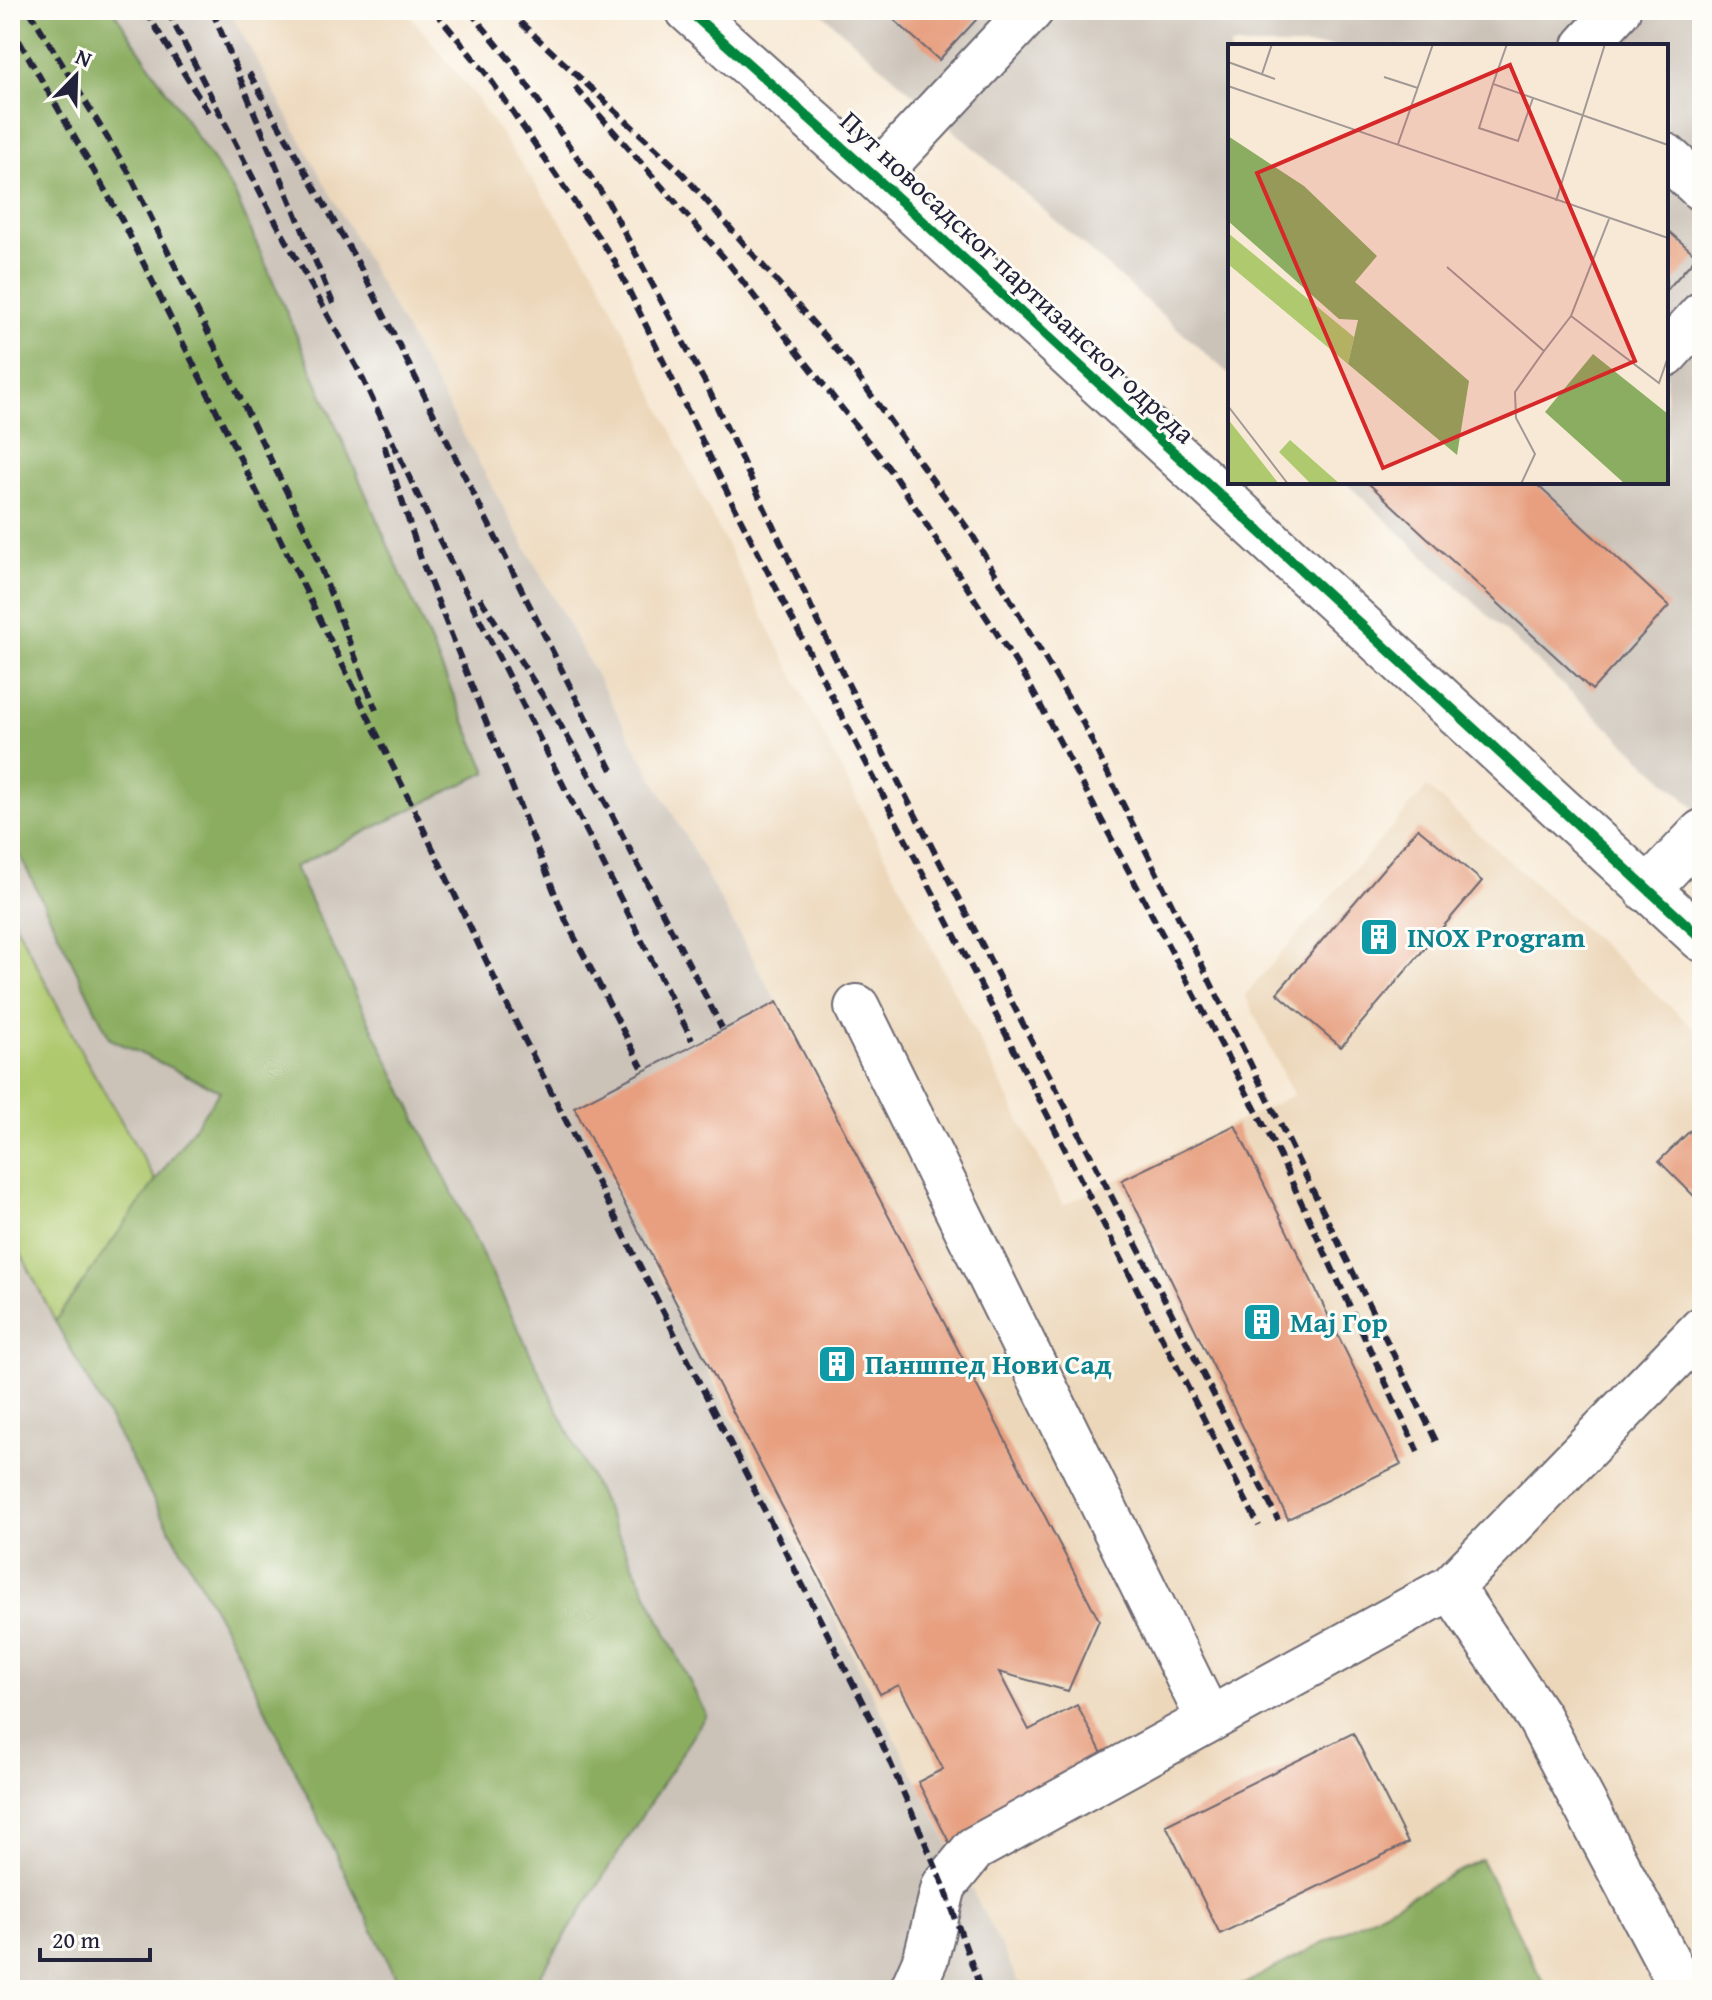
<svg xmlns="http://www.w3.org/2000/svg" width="1712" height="2000" viewBox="0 0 1712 2000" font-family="'Gentium Book Plus',serif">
<rect width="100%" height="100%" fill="#fdfcf7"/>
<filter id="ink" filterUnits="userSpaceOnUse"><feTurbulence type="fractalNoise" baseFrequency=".0125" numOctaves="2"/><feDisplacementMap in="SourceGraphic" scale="16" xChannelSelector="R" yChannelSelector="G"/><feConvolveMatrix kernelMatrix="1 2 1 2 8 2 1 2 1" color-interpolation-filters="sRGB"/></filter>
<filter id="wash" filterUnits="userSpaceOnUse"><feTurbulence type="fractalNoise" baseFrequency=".006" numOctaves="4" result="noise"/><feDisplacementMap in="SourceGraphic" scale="32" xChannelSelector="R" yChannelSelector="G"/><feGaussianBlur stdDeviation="1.8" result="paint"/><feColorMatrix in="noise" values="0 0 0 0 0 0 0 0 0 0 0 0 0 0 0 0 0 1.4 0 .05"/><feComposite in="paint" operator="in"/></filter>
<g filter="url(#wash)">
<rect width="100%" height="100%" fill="#f7e9d5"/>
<!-- built -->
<path fill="#ecd7ba" d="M 229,10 L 405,10 L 473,93 L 597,275 L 716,524 L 1063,1205 L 1293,1095 L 1245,995 L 1427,787 L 1702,1035 L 1702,1990 L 1547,1990 L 1481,1860 L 1233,1990 L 1023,1990 L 574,1107 L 777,1001 Z"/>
<!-- industrial -->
<path fill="#cbc2b8" d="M 10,10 L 229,10 L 777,1002 L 574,1107 L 1023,1990 L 10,1990 Z
M 818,10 L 1702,10 L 1702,815 L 1345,482 L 1666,482 L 1666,46 L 1230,46 L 1230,375 Z"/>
<!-- green -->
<path fill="#afc96e" stroke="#687654" stroke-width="2" d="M 10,913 L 83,1055 L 156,1181 L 55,1321 L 10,1232 Z"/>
<!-- forest -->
<path fill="#8bad61" stroke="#56684e" stroke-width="2" d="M 10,10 L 113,10 L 235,194 L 487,772 L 294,867 L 706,1715 L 531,1990 L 402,1990 L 234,1645 L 55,1321 L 220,1091 L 110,1039 L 10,835 Z
M 1481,1859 L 1547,1990 L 1233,1990 Z"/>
<g id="blocks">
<!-- building -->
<path fill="#e79f7f" d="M 883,10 L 965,10 L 976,20 L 939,60 Z
M 1666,229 L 1697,256 L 1666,291 Z
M 1367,482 L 1534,482 L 1669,606 L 1592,690 Z
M 1418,828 L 1482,881 L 1341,1047 L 1277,993 Z
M 777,1002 L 1099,1620 L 1068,1691 L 999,1672 L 1029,1730 L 1077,1705 L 1107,1763 L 950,1844 L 918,1782 L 943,1769 L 899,1685 L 880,1694 L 574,1107 Z
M 1235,1125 L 1401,1464 L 1288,1519 L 1122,1180 Z
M 1693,1128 L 1702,1138 L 1702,1190 L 1695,1197 L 1659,1161 Z
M 1353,1733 L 1408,1843 L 1220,1934 L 1166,1825 Z"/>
</g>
</g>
<g filter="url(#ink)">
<use href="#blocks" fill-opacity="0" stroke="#6d6871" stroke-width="2"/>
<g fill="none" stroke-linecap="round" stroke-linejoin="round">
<!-- minor casing -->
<g stroke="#6d6871" stroke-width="48">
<path id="minor" d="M 688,10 L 875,177 L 1702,939
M 1585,46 L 1618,10
M 1666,156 L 1702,189
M 875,177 L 1031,10
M 1666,354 L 1702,314
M 1647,890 L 1702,832
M 857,1007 L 1209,1720 L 1451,1587
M 912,1990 L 926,1958 L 944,1886 L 974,1849 L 1209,1720
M 1683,1990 L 1539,1718 L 1451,1587 L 1702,1329"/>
</g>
<!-- minor -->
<use href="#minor" stroke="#fff" stroke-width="44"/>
<!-- rail -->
<path stroke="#22223b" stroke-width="6" stroke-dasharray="12 6" stroke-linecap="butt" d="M 29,10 L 129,173 L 306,531 L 376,710
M 145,10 L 208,112
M 167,10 L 271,213 L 359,371 L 430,521 L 692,1040
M 212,10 L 334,306
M 434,10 L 488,76 L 614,260 L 737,512 L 1259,1526
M 469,10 L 510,60 L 608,202 L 707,386 L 843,674 L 1278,1520
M 507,10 L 683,174 L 848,363 L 973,536 L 1083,723 L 1437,1443
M 10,25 L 122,220 L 413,807 L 512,1015 L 873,1723 L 944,1886 L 981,1990
M 249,73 L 358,263 L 614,774
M 575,87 L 725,259 L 895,476 L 1027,680 L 1275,1146 L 1418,1452
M 384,445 L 422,562 L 566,921 L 642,1067
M 480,598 L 550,707 L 608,807 L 722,1028"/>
<!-- cycleway casing -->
<g stroke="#fdfcf7" stroke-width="15">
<path id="cycleway" d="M 688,10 L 875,177 L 1702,939"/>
</g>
<!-- cycleway -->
<use href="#cycleway" stroke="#00873e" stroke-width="10"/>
</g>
</g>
<!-- icons -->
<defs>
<g id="building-square" transform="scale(2)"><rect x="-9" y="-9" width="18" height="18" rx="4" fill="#0f9aa8" stroke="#fdfcf7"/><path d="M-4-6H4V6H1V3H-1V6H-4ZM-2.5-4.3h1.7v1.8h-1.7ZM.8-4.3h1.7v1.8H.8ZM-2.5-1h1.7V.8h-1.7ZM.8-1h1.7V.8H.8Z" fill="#fff"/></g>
</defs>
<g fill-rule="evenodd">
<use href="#building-square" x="1379" y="937"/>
<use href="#building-square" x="1262" y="1322"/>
<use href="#building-square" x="837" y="1364"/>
</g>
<g text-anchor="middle" stroke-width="6" stroke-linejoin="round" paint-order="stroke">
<!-- street labels -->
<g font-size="28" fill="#22223b" stroke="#fdfcf7">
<text transform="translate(1018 277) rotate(43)" y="10">Пут новосадског партизанског одреда</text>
</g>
<!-- culture labels -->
<g font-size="28" font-weight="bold" fill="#0d838f" stroke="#fdfcf7" text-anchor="start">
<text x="1407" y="947">INOX Program</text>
<text x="1290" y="1332">Мај Гор</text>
<text x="865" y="1374">Паншпед Нови Сад</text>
</g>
</g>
<!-- overview -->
<g transform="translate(1228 44)">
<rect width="440" height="440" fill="#f7e9d5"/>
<path d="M 0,189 L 126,293 L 120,320 L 0,220 ZM 0,375 L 51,440 L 0,440 ZM 62,396 L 112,440 L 83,440 L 51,408 Z" fill="#afc96e"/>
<path d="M 0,92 L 76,142 L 149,212 L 127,238 L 241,337 L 229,411 L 120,320 L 130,276 L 111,275 L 0,177 ZM 365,310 L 440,370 L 440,440 L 397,440 L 317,368 Z" fill="#8bad61"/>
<path fill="none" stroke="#a29997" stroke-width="2" d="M 279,0 L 265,40 L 440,101M 0,18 L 47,35M 34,30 L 44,0M 156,33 L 190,44M 265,40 L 251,84 L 290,97 L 305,54M 0,42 L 440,194M 170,100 L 205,0M 328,157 L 377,0M 381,175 L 343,272 L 431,339 L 440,313M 219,223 L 316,307 L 343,272M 0,362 L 60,440M 293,440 L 307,410 L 288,374 L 287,348 L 316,307"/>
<path fill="#d62828" fill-opacity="0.15" stroke="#d62828" stroke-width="4" d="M 282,21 L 407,317 L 155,424 L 29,129 Z"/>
<rect width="440" height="440" fill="none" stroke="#22223b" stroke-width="4"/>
</g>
<!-- margin -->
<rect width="1712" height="2000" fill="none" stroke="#fdfcf7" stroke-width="40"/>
<!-- north arrow -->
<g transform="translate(76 76) rotate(23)" stroke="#fdfcf7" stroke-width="6" paint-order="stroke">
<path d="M0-6L14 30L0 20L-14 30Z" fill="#22223b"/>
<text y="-12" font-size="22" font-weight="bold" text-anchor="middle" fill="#22223b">N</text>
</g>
<!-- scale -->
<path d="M40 1948v12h110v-12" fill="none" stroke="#22223b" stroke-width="4"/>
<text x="52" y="1948" font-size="24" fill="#22223b" stroke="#fdfcf7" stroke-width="6" paint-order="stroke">20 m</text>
</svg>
